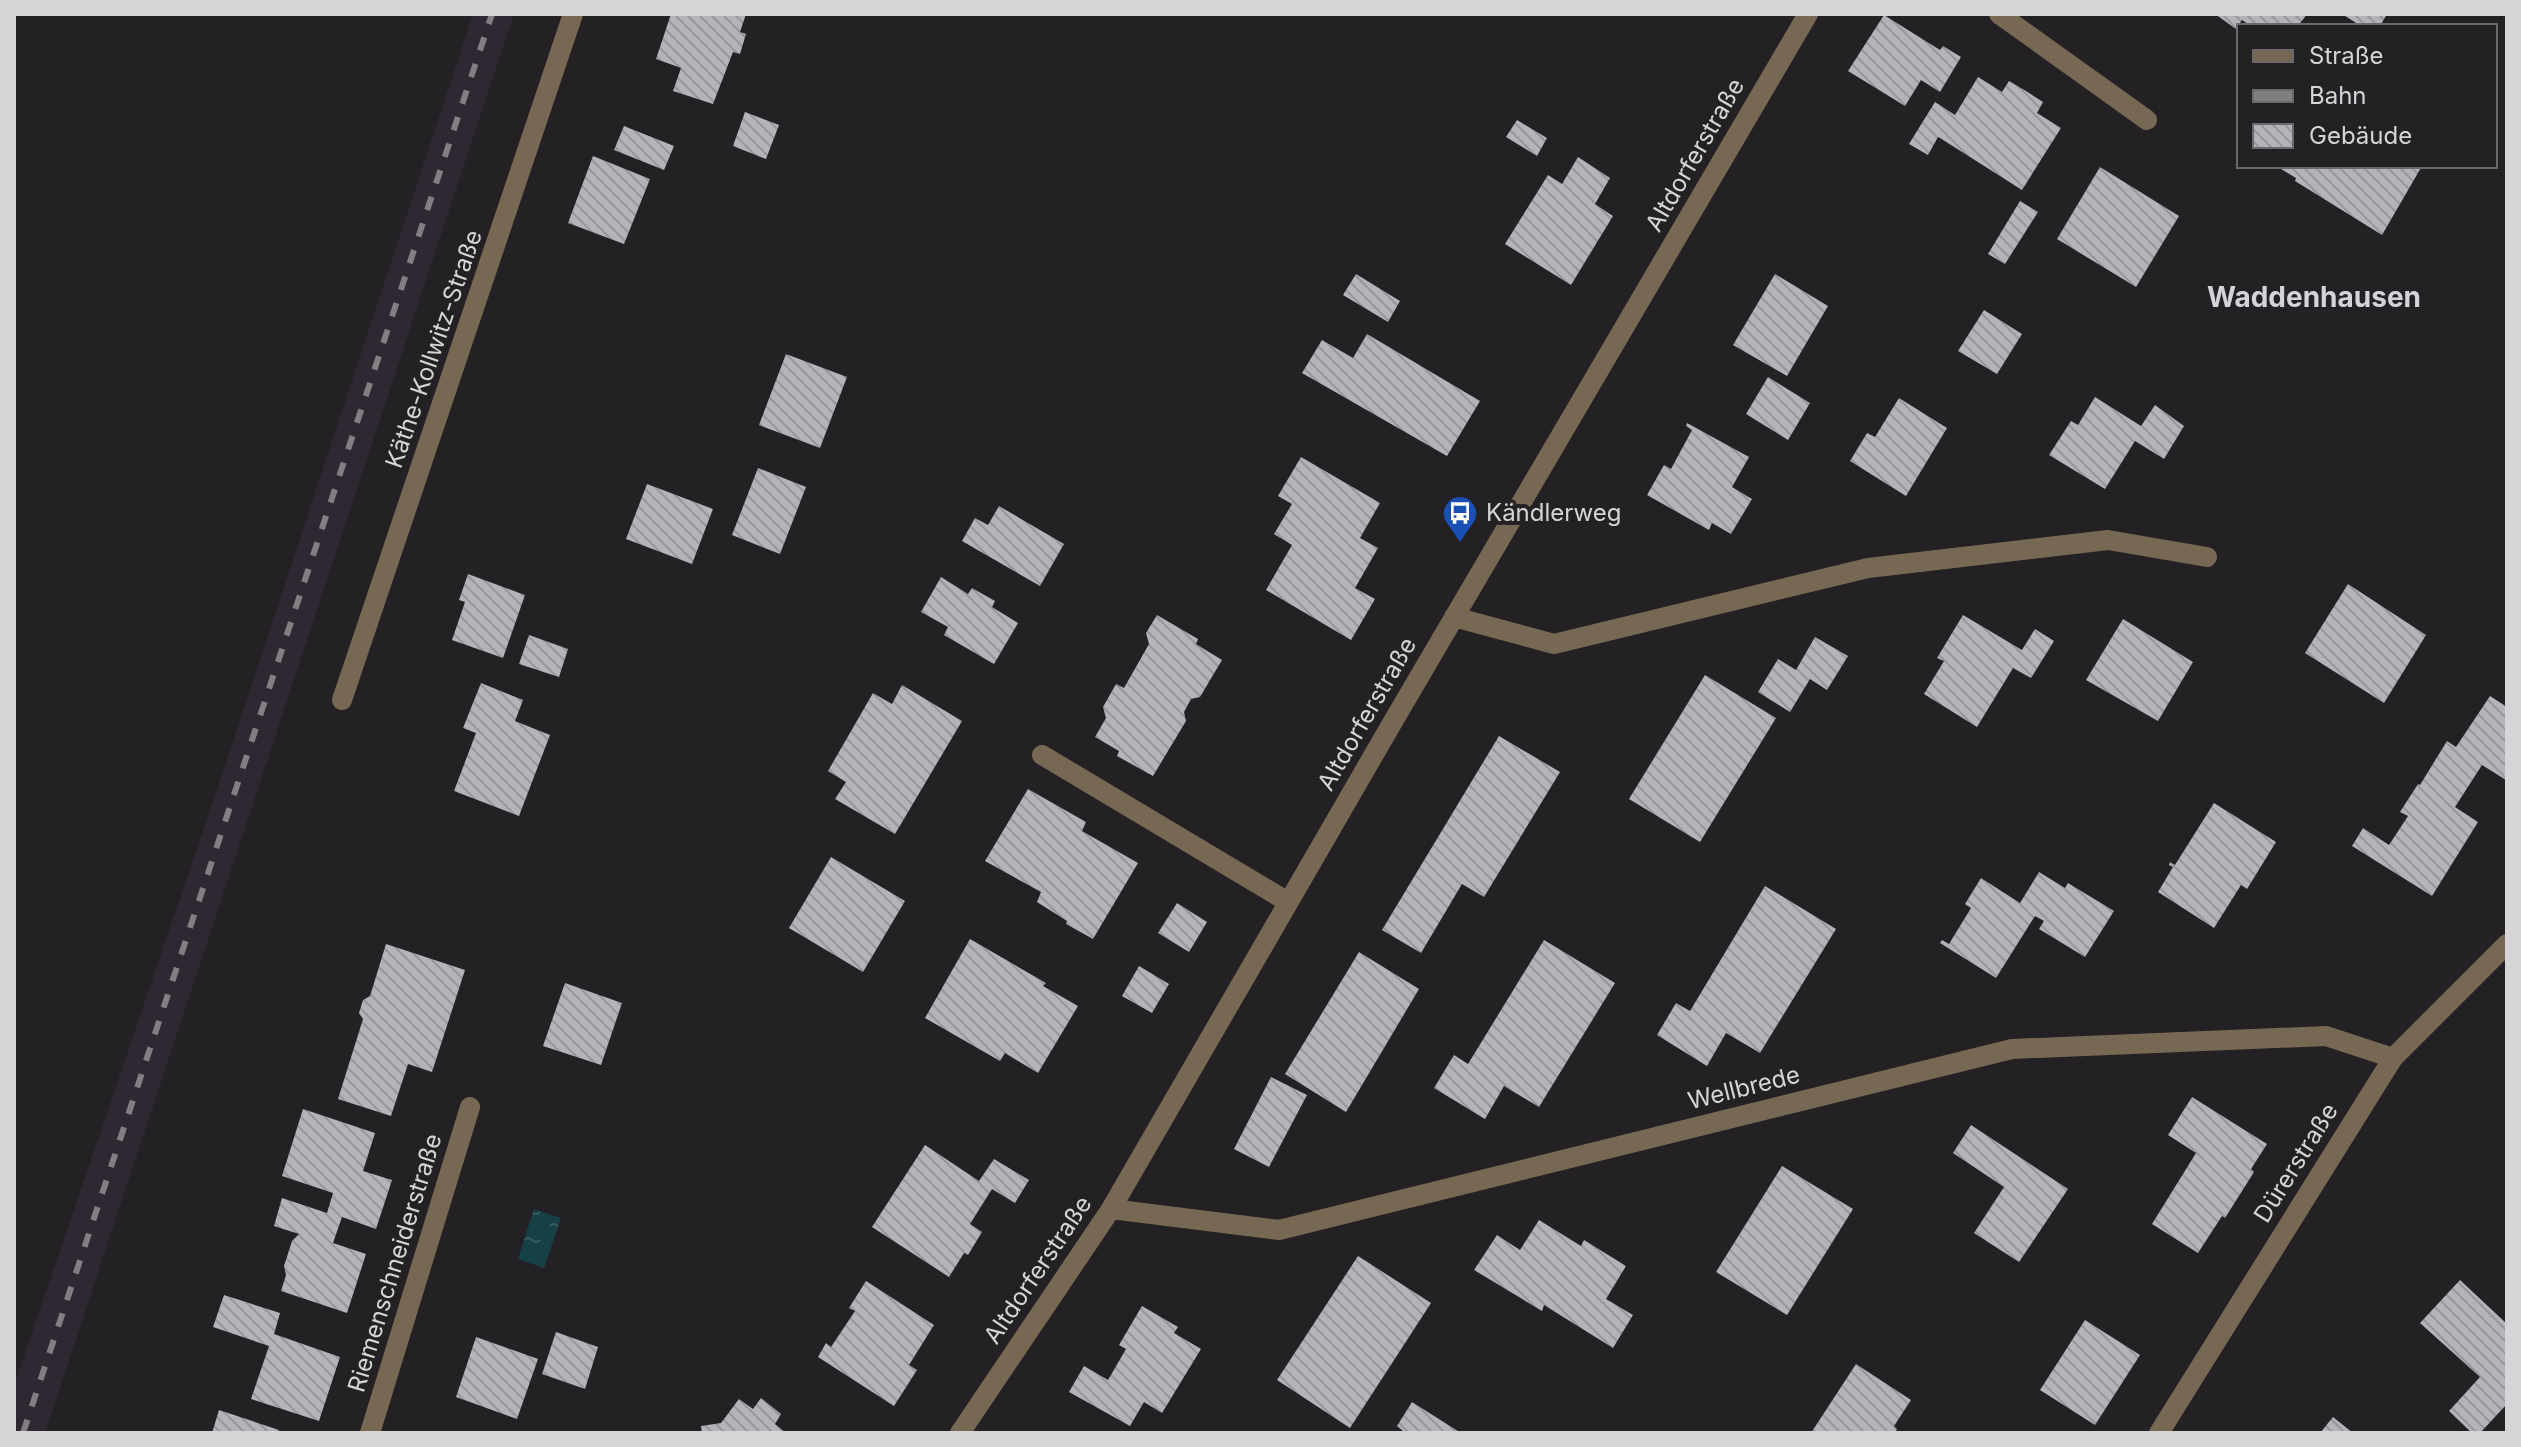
<svg xmlns="http://www.w3.org/2000/svg" width="2521" height="1447" viewBox="0 0 2521 1447" font-family="Inter,sans-serif">
<defs>
<pattern id="water-ripples" width="26" height="14" patternUnits="userSpaceOnUse" patternTransform="scale(2)"><rect width="26" height="14" fill="#144046"/><path d="M2 4q2-2 4 0t4 0M15 11q2-2 4 0t4 0" fill="none" stroke="#355b60"/></pattern>
<pattern id="building-back-hatch" width="6" height="6" patternUnits="userSpaceOnUse" patternTransform="scale(2)"><rect width="6" height="6" fill="#b4b3b9"/><path d="M-1 5l2 2M0 0l6 6M5-1l2 2" fill="none" stroke="#97969b"/></pattern>
</defs>
<rect width="100%" height="100%" fill="#242125"/>
<!-- built -->
<path fill="#2e2832" d="M 473,14 L 514,14 L 45,1433 L 14,1433 L 14,1386 L 221,778 Z"/>
<!-- water -->
<path fill="url(#water-ripples)" d="M 534,1209 L 561,1218 L 544,1268 L 518,1259 Z"/>
<!-- building -->
<path fill="url(#building-back-hatch)" d="M 671,14 L 746,14 L 740,32 L 746,34 L 740,54 L 733,52 L 713,104 L 673,91 L 681,68 L 656,59 Z
M 2215,14 L 2307,14 L 2298,26 L 2251,26 L 2242,20 L 2236,29 Z
M 2342,14 L 2387,14 L 2380,26 L 2361,26 Z
M 1884,15 L 1940,50 L 1943,46 L 1961,57 L 1940,92 L 1921,80 L 1905,106 L 1848,71 Z
M 1978,77 L 2002,92 L 2009,81 L 2026,91 L 2043,102 L 2037,113 L 2061,128 L 2022,190 L 1940,138 L 1938,137 L 1928,155 L 1909,144 L 1935,102 L 1955,115 Z
M 745,112 L 779,125 L 766,159 L 733,146 Z
M 1517,120 L 1547,138 L 1537,156 L 1506,137 Z
M 624,126 L 674,146 L 664,170 L 614,150 Z
M 593,156 L 650,179 L 624,244 L 568,223 Z
M 1578,157 L 1610,178 L 1595,204 L 1613,216 L 1571,285 L 1505,244 L 1548,175 L 1562,184 Z
M 2276,166 L 2422,166 L 2382,235 L 2295,181 L 2296,178 Z
M 2100,167 L 2179,216 L 2136,287 L 2057,239 Z
M 2020,201 L 2038,212 L 2005,264 L 1988,254 Z
M 1356,274 L 1400,301 L 1388,322 L 1343,295 Z
M 1775,274 L 1828,306 L 1787,376 L 1733,345 Z
M 1984,310 L 2022,334 L 1997,374 L 1958,351 Z
M 1367,334 L 1480,401 L 1447,456 L 1302,373 L 1322,340 L 1353,358 Z
M 786,354 L 847,377 L 820,448 L 759,425 Z
M 1768,377 L 1810,403 L 1788,440 L 1746,414 Z
M 2095,397 L 2141,426 L 2155,405 L 2184,426 L 2164,459 L 2135,441 L 2105,489 L 2049,455 L 2071,421 L 2078,425 Z
M 1899,398 L 1947,428 L 1906,496 L 1850,461 L 1867,433 L 1875,437 Z
M 1687,423 L 1749,457 L 1732,487 L 1752,499 L 1731,534 L 1712,523 L 1709,530 L 1647,495 L 1664,465 L 1671,469 L 1692,430 L 1686,426 Z
M 1301,457 L 1380,503 L 1360,538 L 1378,548 L 1355,588 L 1375,599 L 1351,640 L 1266,590 L 1292,545 L 1274,534 L 1292,504 L 1278,496 Z
M 758,468 L 806,487 L 780,554 L 732,535 Z
M 647,484 L 713,509 L 692,564 L 626,539 Z
M 999,506 L 1064,544 L 1040,586 L 962,541 L 975,518 L 988,525 Z
M 468,574 L 525,595 L 503,658 L 452,640 L 465,602 L 459,600 Z
M 941,577 L 968,594 L 972,588 L 995,601 L 992,607 L 1018,623 L 994,664 L 944,635 L 948,627 L 921,612 Z
M 2348,584 L 2426,635 L 2384,703 L 2305,653 Z
M 1157,615 L 1198,639 L 1196,644 L 1222,660 L 1200,697 L 1191,699 L 1184,712 L 1186,721 L 1153,776 L 1117,756 L 1119,751 L 1095,737 L 1106,718 L 1103,707 L 1116,684 L 1124,688 L 1149,644 L 1146,633 Z
M 1963,615 L 2022,650 L 2035,629 L 2054,641 L 2031,678 L 2013,668 L 1977,727 L 1924,694 L 1944,661 L 1937,658 Z
M 2123,619 L 2193,662 L 2158,721 L 2086,680 Z
M 529,635 L 568,649 L 559,677 L 519,664 Z
M 1815,637 L 1848,656 L 1827,690 L 1810,679 L 1790,712 L 1758,692 L 1778,659 L 1796,670 Z
M 1705,675 L 1776,718 L 1700,842 L 1629,799 Z
M 481,683 L 523,700 L 515,721 L 550,735 L 519,816 L 454,791 L 476,733 L 463,728 Z
M 902,685 L 962,721 L 895,834 L 835,799 L 846,782 L 828,771 L 873,693 L 892,704 Z
M 2490,696 L 2507,707 L 2507,779 L 2506,780 L 2482,765 L 2455,807 L 2478,822 L 2432,896 L 2352,846 L 2363,828 L 2389,845 L 2408,816 L 2400,812 L 2418,784 L 2420,785 L 2447,741 L 2456,747 Z
M 1499,736 L 1560,772 L 1484,897 L 1462,884 L 1421,953 L 1382,930 Z
M 1028,789 L 1086,822 L 1082,831 L 1138,863 L 1093,939 L 1066,924 L 1067,921 L 1037,902 L 1041,892 L 985,861 Z
M 2214,803 L 2276,842 L 2247,889 L 2241,885 L 2214,928 L 2158,892 L 2173,867 L 2169,865 L 2170,862 L 2175,865 Z
M 831,857 L 905,901 L 863,972 L 789,928 Z
M 2039,872 L 2065,888 L 2068,883 L 2114,911 L 2085,957 L 2039,929 L 2044,921 L 2035,916 L 1996,978 L 1940,943 L 1942,940 L 1949,944 L 1971,908 L 1965,904 L 1981,878 L 2020,903 Z
M 1765,886 L 1836,929 L 1760,1053 L 1726,1033 L 1707,1066 L 1657,1035 L 1676,1003 L 1690,1011 Z
M 1177,903 L 1207,922 L 1189,952 L 1158,933 Z
M 970,939 L 1046,983 L 1043,986 L 1078,1006 L 1038,1073 L 1005,1053 L 1000,1061 L 925,1018 Z
M 1544,940 L 1615,983 L 1539,1107 L 1504,1086 L 1485,1119 L 1434,1088 L 1454,1055 L 1468,1064 Z
M 386,944 L 465,970 L 432,1072 L 408,1064 L 391,1116 L 338,1099 L 363,1019 L 359,1013 L 363,1000 L 370,996 Z
M 1359,952 L 1419,989 L 1346,1112 L 1285,1074 Z
M 1139,966 L 1169,984 L 1152,1013 L 1122,996 Z
M 565,983 L 622,1003 L 601,1065 L 543,1046 Z
M 1271,1077 L 1307,1095 L 1269,1167 L 1234,1149 Z
M 2192,1097 L 2267,1144 L 2251,1169 L 2254,1172 L 2225,1218 L 2222,1216 L 2198,1253 L 2152,1224 L 2196,1153 L 2168,1135 Z
M 303,1109 L 375,1133 L 363,1171 L 392,1180 L 376,1229 L 342,1217 L 333,1243 L 366,1254 L 347,1313 L 281,1291 L 286,1275 L 284,1266 L 292,1241 L 299,1234 L 274,1226 L 282,1198 L 327,1213 L 333,1193 L 282,1176 Z
M 1971,1125 L 2068,1189 L 2019,1262 L 1974,1233 L 2004,1187 L 1953,1153 Z
M 925,1145 L 979,1181 L 994,1159 L 1029,1180 L 1015,1203 L 992,1189 L 970,1224 L 982,1232 L 968,1255 L 964,1253 L 949,1277 L 872,1227 Z
M 1782,1166 L 1853,1209 L 1787,1315 L 1716,1272 Z
M 1539,1220 L 1581,1246 L 1584,1240 L 1626,1266 L 1606,1299 L 1633,1315 L 1613,1348 L 1544,1305 L 1542,1311 L 1474,1270 L 1497,1235 L 1520,1250 Z
M 1358,1256 L 1431,1303 L 1350,1428 L 1277,1380 Z
M 2460,1280 L 2507,1324 L 2507,1404 L 2480,1433 L 2472,1433 L 2449,1411 L 2480,1377 L 2420,1323 Z
M 866,1281 L 934,1325 L 909,1365 L 917,1370 L 894,1406 L 818,1357 L 826,1343 L 831,1347 L 855,1311 L 849,1308 Z
M 224,1295 L 280,1313 L 274,1334 L 340,1357 L 319,1421 L 251,1399 L 269,1346 L 213,1327 Z
M 1142,1306 L 1178,1327 L 1174,1333 L 1201,1349 L 1162,1413 L 1144,1402 L 1130,1426 L 1069,1392 L 1084,1366 L 1108,1380 L 1126,1349 L 1119,1345 Z
M 2085,1320 L 2140,1355 L 2095,1425 L 2040,1390 Z
M 556,1332 L 598,1347 L 585,1389 L 542,1374 Z
M 476,1337 L 538,1359 L 517,1419 L 456,1397 Z
M 1856,1364 L 1911,1400 L 1894,1426 L 1897,1429 L 1895,1433 L 1811,1433 Z
M 761,1398 L 781,1414 L 775,1424 L 786,1433 L 702,1433 L 701,1426 L 721,1423 L 739,1399 L 753,1409 Z
M 1412,1402 L 1461,1433 L 1402,1433 L 1403,1431 L 1397,1426 Z
M 219,1410 L 279,1430 L 278,1433 L 212,1433 Z
M 2333,1417 L 2353,1433 L 2320,1433 Z"/>
<g fill="none" stroke-linecap="round" stroke-linejoin="round">
<!-- minor -->
<path stroke="#776853" stroke-width="20" d="M 1999,14 L 2147,120
M 1454,617 L 1554,644 L 1868,568 L 2108,540 L 2207,557
M 342,700 L 573,14
M 1042,755 L 1288,902
M 1111,1209 L 1279,1230 L 2012,1049 L 2326,1036 L 2393,1058
M 370,1433 L 470,1107
M 960,1433 L 1111,1209 L 1391,725 L 1808,14
M 2159,1433 L 2393,1058 L 2507,944"/>
<!-- rail -->
<path stroke="#817f82" stroke-width="6" stroke-dasharray="14 14" stroke-linecap="butt" d="M 23,1433 L 492,14"/>
</g>
<!-- icons -->
<defs>
<g id="bus-pin" transform="scale(1.8)"><path d="M0 17L-7.5 6A9.5 9.5 0 1 1 7.5 6Z" fill="#1a4fb4" stroke="#242125"/><path d="M-5-6H5V4H4V6H2V4H-2V6H-4V4H-5ZM-3.5-4V0h7V-4ZM-3.5 1.2v1.5H-2V1.2ZM2 1.2v1.5H3.5V1.2Z" fill="#fff"/></g>
</defs>
<g fill-rule="evenodd">
<use href="#bus-pin" x="1460" y="513"/>
</g>
<g text-anchor="middle" stroke-width="8" stroke-linejoin="round" paint-order="stroke">
<!-- street labels -->
<g font-size="24" fill="#d6d4d7" stroke="#242125">
<text transform="translate(1695 155) rotate(-60)" y="8">Altdorferstraße</text>
<text transform="translate(434 349) rotate(-71)" y="8">Käthe-Kollwitz-Straße</text>
<text transform="translate(1367 714) rotate(-60)" y="8">Altdorferstraße</text>
<text transform="translate(1744 1088) rotate(-14)" y="8">Wellbrede</text>
<text transform="translate(2296 1163) rotate(-58)" y="8">Dürerstraße</text>
<text transform="translate(395 1263) rotate(-73)" y="8">Riemenschneiderstraße</text>
<text transform="translate(1038 1270) rotate(-56)" y="8">Altdorferstraße</text>
</g>
<!-- poi labels -->
<g font-size="24" fill="#d6d4d7" stroke="#242125" text-anchor="start">
<text x="1486" y="521">Kändlerweg</text>
</g>
<!-- quarter labels -->
<g font-size="28" font-weight="bold" fill="#d5d2d8" stroke="#242125">
<text x="2314" y="307">Waddenhausen</text>
</g>
</g>
<!-- border -->
<rect width="2521" height="1447" fill="none" stroke="#d6d4d7" stroke-width="32"/>
<!-- legend -->
<rect x="2237" y="24" width="260" height="144" fill="#242125" stroke="#6b696c" stroke-width="2"/>
<rect x="2253" y="50" width="40" height="12" fill="#776853" stroke="#6b696c" stroke-width="2"/>
<text x="2309" y="64" font-size="24" fill="#d6d4d7">Straße</text>
<rect x="2253" y="90" width="40" height="12" fill="#817f82" stroke="#6b696c" stroke-width="2"/>
<text x="2309" y="104" font-size="24" fill="#d6d4d7">Bahn</text>
<rect x="2253" y="124" width="40" height="24" fill="url(#building-back-hatch)" stroke="#6b696c" stroke-width="2"/>
<text x="2309" y="144" font-size="24" fill="#d6d4d7">Gebäude</text>
</svg>
